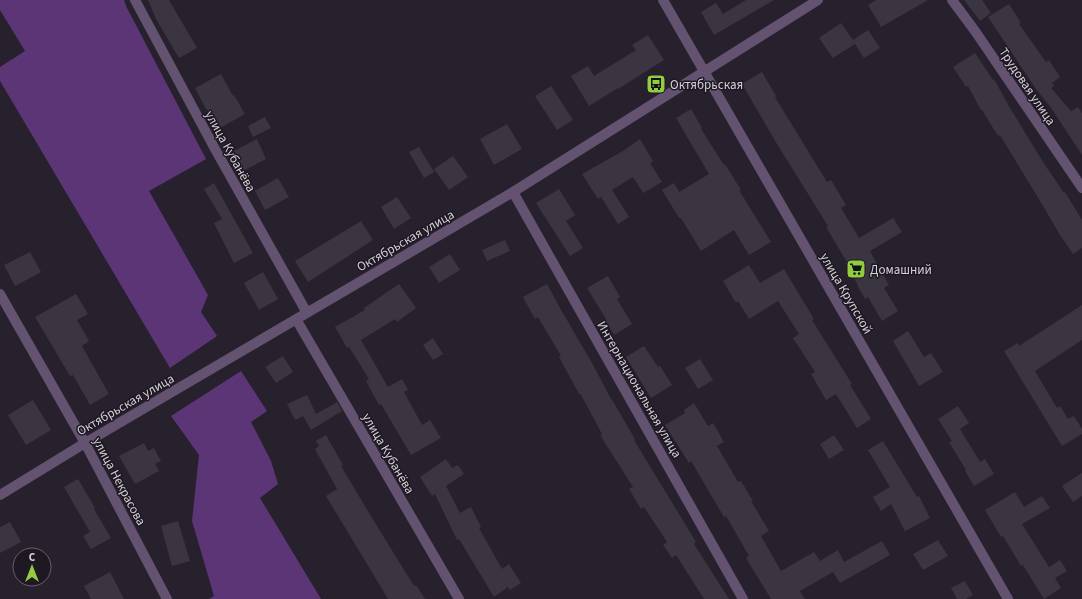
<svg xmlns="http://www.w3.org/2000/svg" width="1082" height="599" viewBox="0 0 1082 599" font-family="'Source Sans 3',sans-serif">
<rect width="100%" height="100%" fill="#27212d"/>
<!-- forest -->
<path fill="#5c3577" d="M 0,0 L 124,0 L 127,8 L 206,159 L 149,191 L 208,295 L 201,312 L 217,336 L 170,368 L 0,81 L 0,67 L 25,51 L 0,10 Z
M 241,371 L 267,411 L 251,422 L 271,461 L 278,484 L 260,498 L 321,599 L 209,599 L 214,596 L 192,521 L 199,455 L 171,416 Z"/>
<!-- building -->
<path fill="#3b3541" d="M 148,0 L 169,0 L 197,48 L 179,58 L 156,19 Z
M 746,0 L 774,0 L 714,35 L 701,12 L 716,3 L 723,14 Z
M 876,0 L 928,0 L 881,27 L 868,5 Z
M 964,0 L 982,0 L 991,13 L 980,21 Z
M 1009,4 L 1021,23 L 1019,24 L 1046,62 L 1049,60 L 1060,77 L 1052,83 L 1054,86 L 1051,88 L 1071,111 L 1078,107 L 1082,113 L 1082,155 L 1052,109 L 1036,89 L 988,17 Z
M 841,23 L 853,40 L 868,30 L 880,48 L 864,58 L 855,44 L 833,58 L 819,38 Z
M 648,35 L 664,60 L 618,89 L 618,88 L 589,106 L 571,76 L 588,66 L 594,76 L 636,50 L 632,45 Z
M 975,53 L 993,80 L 994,79 L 1010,108 L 1043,162 L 1064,193 L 1065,192 L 1082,220 L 1082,248 L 1073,254 L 1060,235 L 1043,206 L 1000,135 L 998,136 L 982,110 L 981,110 L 968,86 L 966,87 L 953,67 Z
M 762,72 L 776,96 L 775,97 L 827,182 L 831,180 L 846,205 L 841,208 L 859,238 L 893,218 L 902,232 L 870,251 L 889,285 L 884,288 L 898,311 L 882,321 L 868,297 L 865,299 L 857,285 L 858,285 L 845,263 L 847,262 L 826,227 L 828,226 L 777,144 L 742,84 Z
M 221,74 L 233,96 L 234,95 L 245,114 L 218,129 L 207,109 L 206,109 L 195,88 Z
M 551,86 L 573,120 L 557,130 L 535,96 Z
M 691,109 L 702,128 L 701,129 L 724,165 L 725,164 L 741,190 L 739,190 L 771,242 L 749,255 L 734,230 L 701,251 L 681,218 L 679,218 L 662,190 L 674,183 L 679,192 L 709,174 L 676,118 Z
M 265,117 L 271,128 L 253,137 L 248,126 Z
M 507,124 L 522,149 L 494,165 L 480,139 Z
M 257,139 L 266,159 L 243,171 L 234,151 Z
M 640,139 L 653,161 L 650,163 L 662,182 L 643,193 L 633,177 L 612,190 L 629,217 L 618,224 L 601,197 L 598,199 L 582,174 L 623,151 Z
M 419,147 L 434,172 L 424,178 L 409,152 Z
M 453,156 L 468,177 L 449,190 L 434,169 Z
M 278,178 L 289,197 L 265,210 L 255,191 Z
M 214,183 L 253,253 L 234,263 L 214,223 L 222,219 L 204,189 Z
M 559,189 L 575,215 L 566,221 L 583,248 L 570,256 L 536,203 Z
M 397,197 L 411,218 L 394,229 L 381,207 Z
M 361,221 L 373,240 L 308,282 L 295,261 Z
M 505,240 L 510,251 L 487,261 L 482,250 Z
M 30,252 L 41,272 L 15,286 L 4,265 Z
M 450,254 L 460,270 L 439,283 L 429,267 Z
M 749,265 L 760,283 L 784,269 L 814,319 L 812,320 L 852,384 L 850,385 L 871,419 L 857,428 L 836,394 L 826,400 L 811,374 L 815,372 L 793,338 L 799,334 L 778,301 L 749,319 L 738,301 L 736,303 L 723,281 Z
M 263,272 L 278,299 L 259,310 L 244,283 Z
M 608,276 L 620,297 L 617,299 L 632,324 L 614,335 L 605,320 L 606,319 L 587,288 Z
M 399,284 L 416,308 L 397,322 L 395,319 L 361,340 L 388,387 L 402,379 L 408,390 L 404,392 L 422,425 L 430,420 L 441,438 L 411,455 L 381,404 L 379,405 L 366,381 L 369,379 L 349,347 L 347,348 L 335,327 L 365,310 L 364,308 Z
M 547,284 L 560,308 L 592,363 L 611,399 L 611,398 L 635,439 L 634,440 L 696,542 L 694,544 L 729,599 L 704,599 L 676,555 L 672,558 L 663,545 L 667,542 L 644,507 L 641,509 L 629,489 L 633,487 L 600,435 L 602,434 L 580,393 L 579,394 L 559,357 L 561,356 L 538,317 L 535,319 L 523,297 Z
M 76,294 L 88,314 L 77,320 L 89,341 L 82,346 L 109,394 L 90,405 L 73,375 L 70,376 L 35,317 Z
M 1082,305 L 1082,340 L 1035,371 L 1057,408 L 1060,406 L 1068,419 L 1074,416 L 1082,429 L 1082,434 L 1062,446 L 1004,351 L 1018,343 L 1019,346 Z
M 908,331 L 924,357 L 931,353 L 943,372 L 919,386 L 893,341 Z
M 433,338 L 443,354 L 433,360 L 423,345 Z
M 644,346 L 658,367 L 660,366 L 672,385 L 651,398 L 626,357 Z
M 283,356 L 293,372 L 276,383 L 265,367 Z
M 700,359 L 713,380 L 698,389 L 685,368 Z
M 307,395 L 316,414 L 337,402 L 342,411 L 311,430 L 303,416 L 295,420 L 287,404 Z
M 33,400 L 51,430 L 26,445 L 8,415 Z
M 694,403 L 708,426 L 713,423 L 724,442 L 717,446 L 738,482 L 741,481 L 753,501 L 751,501 L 769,531 L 761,536 L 781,571 L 814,552 L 820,561 L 838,550 L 844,562 L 882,541 L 890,555 L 840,583 L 833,572 L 800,591 L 805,599 L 771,599 L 746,558 L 749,556 L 726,516 L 724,517 L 691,461 L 689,463 L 665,425 L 685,413 L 684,410 Z
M 958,406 L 969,423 L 960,429 L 980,462 L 985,459 L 994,474 L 974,486 L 965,471 L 966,470 L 949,442 L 952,441 L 938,419 Z
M 326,435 L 343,465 L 341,466 L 369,513 L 414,586 L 416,585 L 425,599 L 388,599 L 370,569 L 326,496 L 337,489 L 315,449 L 319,446 L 316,441 Z
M 834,435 L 844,450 L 829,459 L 820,444 Z
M 883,441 L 917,497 L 919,496 L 930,518 L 905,531 L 891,504 L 881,511 L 873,497 L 890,487 L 868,450 Z
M 144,443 L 148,451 L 154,448 L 161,461 L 155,464 L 159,471 L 135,484 L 119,456 Z
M 446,459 L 452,468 L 458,465 L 464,474 L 446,486 L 460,513 L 471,507 L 481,527 L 479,528 L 502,569 L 509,564 L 521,583 L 510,590 L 508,587 L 494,597 L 459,539 L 457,540 L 435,494 L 432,496 L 420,477 Z
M 1082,473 L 1082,496 L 1073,502 L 1062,486 Z
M 78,479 L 95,508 L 94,509 L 111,538 L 91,549 L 83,536 L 90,532 L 64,487 Z
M 1015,492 L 1024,507 L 1042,496 L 1050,508 L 1022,524 L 1049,567 L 1060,560 L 1067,571 L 1055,578 L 1061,588 L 1044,599 L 1023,565 L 1021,566 L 1003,536 L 1001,537 L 985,510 Z
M 178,521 L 190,561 L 172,566 L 161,526 Z
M 10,522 L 21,542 L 0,553 L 0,527 Z
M 938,540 L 948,556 L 923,570 L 913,554 Z
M 110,572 L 124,599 L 91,599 L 84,586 Z
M 965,581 L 973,595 L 966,599 L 957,599 L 951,588 Z"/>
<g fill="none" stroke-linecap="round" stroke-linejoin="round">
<!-- minor -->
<path stroke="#635371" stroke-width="10" d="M 135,0 L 215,149 L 307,313
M 663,0 L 1008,599
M 952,0 L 975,31 L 1082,188
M 513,192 L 743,599
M 0,294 L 85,443 L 167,599
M 296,319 L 459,599
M 0,495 L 85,443 L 513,192 L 818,0"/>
</g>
<!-- icons -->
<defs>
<g id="bus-square" transform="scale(1)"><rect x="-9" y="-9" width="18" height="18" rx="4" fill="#92cd3f" stroke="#1e1823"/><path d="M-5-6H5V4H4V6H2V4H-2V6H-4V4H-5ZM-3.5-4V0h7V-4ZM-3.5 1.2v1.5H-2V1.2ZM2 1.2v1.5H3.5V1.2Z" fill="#111"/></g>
<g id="supermarket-square" transform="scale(1)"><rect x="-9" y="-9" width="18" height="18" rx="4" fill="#92cd3f" stroke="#1e1823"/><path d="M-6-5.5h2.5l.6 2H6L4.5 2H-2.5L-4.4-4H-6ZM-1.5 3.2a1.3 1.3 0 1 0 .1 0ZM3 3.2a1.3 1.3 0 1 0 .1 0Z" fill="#111"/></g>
</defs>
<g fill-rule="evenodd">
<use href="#bus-square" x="656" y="84"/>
<use href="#supermarket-square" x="856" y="269"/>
</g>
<g text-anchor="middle" stroke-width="3" stroke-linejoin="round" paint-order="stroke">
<!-- poi labels -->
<g font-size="13" fill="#d4d0d7" stroke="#1e1823" text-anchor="start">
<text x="670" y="89">Октябрьская</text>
<text x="870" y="274">Домашний</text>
</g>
<!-- street labels -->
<g font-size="13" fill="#d4d0d7" stroke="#1e1823">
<text transform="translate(1028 86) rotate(56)" y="5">Трудовая улица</text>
<text transform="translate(231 151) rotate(61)" y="5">улица Кубанёва</text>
<text transform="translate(405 240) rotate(-30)" y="5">Октябрьская улица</text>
<text transform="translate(847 293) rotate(60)" y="5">улица Крупской</text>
<text transform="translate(640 389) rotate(60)" y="5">Интернациональная улица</text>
<text transform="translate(125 404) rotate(-30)" y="5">Октябрьская улица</text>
<text transform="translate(389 453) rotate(60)" y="5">улица Кубанёва</text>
<text transform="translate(120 481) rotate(62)" y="5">улица Некрасова</text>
</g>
</g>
<!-- north arrow -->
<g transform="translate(32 567)"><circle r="19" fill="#1e1823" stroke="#67626b"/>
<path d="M0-3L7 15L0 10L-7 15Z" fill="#92cd3f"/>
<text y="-6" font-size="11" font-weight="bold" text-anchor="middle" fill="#d4d0d7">С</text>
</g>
</svg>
